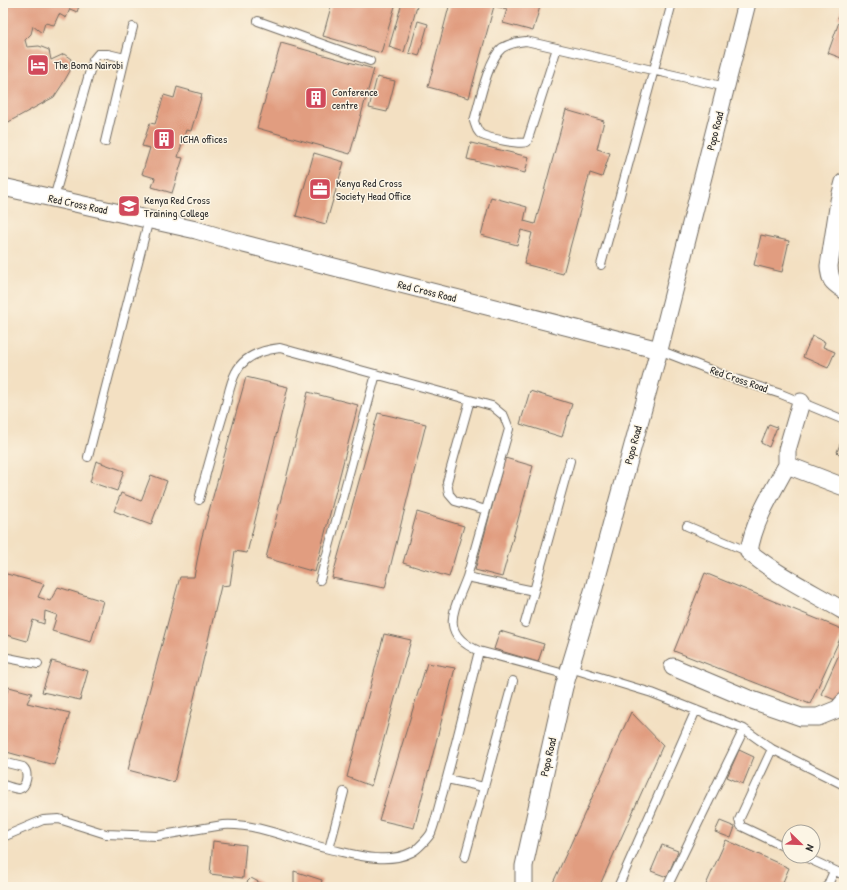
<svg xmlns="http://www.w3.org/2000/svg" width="847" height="890" viewBox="0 0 847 890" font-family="'Patrick Hand',sans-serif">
<rect width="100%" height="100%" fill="#fcf5e5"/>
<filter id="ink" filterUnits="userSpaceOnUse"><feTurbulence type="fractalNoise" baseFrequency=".025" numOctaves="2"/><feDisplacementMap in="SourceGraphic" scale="8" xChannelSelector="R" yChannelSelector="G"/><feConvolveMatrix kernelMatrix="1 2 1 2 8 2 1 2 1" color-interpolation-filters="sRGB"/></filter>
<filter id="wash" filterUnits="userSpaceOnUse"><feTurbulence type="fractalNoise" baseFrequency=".012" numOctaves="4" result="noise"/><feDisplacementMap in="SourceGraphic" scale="16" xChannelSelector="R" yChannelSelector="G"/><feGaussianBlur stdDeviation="0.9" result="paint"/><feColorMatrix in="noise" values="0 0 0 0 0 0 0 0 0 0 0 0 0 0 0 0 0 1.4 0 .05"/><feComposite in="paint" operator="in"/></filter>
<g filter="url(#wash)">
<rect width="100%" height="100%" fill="#f3e0c2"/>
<g id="blocks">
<!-- building -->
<path fill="#e19d80" d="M 3,3 L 80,3 L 77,12 L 70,9 L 66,18 L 59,14 L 54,25 L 45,23 L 42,33 L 33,26 L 31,34 L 25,40 L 27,47 L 39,46 L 49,50 L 51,60 L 64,54 L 71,59 L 70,71 L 62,85 L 54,97 L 3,125 L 3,71 L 6,69 L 6,61 L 3,61 Z
M 332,3 L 396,3 L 381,53 L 323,36 Z
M 402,3 L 418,3 L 404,52 L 389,47 Z
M 450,3 L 541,3 L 533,31 L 503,23 L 507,9 L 494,6 L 469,98 L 428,87 Z
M 843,3 L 844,3 L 844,19 L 838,18 Z
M 418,21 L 428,24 L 419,56 L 409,53 Z
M 839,22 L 844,24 L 844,59 L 828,53 Z
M 281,43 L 374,69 L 350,154 L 257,128 Z
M 377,77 L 395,81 L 387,112 L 369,108 Z
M 177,87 L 202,94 L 191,131 L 186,130 L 178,157 L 183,158 L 172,193 L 152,187 L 155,178 L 142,174 L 150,148 L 142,146 L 150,123 L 155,124 L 164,95 L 174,98 Z
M 566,110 L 604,121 L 597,149 L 610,153 L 602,177 L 590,173 L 563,274 L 524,264 L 532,233 L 521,230 L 517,245 L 481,235 L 491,197 L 527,207 L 524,221 L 535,224 Z
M 471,143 L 529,157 L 525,173 L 467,159 Z
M 314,153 L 344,162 L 326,224 L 296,216 Z
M 761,235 L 789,241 L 782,272 L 754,265 Z
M 812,336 L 825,342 L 823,347 L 835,352 L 828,368 L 803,357 Z
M 246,377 L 288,387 L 247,553 L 235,551 L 230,585 L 221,586 L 174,782 L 128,770 L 180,577 L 194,577 L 201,540 Z
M 530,391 L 572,404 L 562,437 L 520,424 Z
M 308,392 L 358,405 L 315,572 L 266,558 Z
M 378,413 L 426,424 L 385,588 L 332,578 Z
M 769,424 L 777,427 L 769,447 L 761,443 Z
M 840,444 L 844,448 L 840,455 L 837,452 Z
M 505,458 L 533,466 L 502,577 L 475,570 Z
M 96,461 L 124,471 L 117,491 L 90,482 Z
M 151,475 L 167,481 L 151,525 L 114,511 L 121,493 L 141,501 Z
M 417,512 L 464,526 L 449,577 L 403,563 Z
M 3,573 L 44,584 L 38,597 L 50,601 L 58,587 L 103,601 L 91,642 L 52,631 L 57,615 L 45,611 L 44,624 L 33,620 L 27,641 L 3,634 Z
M 705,573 L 844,630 L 810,704 L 674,651 Z
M 500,631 L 544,644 L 538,662 L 494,649 Z
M 384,634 L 411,640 L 371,786 L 347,777 Z
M 841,650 L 844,652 L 844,692 L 840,702 L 821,694 Z
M 52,661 L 88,671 L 80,700 L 42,692 Z
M 427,663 L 455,668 L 414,828 L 379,820 Z
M 9,687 L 32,693 L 27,703 L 70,713 L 54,765 L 3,751 L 3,697 L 5,697 Z
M 631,712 L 663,745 L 599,887 L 551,887 Z
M 739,750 L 754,757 L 743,784 L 727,777 Z
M 720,821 L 735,827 L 731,838 L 715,832 Z
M 726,840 L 789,868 L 783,882 L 794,887 L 705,887 Z
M 213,841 L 246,845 L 243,878 L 210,874 Z
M 662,845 L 678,851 L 667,877 L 651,871 Z
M 294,871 L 322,880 L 320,887 L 294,887 Z
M 251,878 L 268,887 L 242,887 Z"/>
</g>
</g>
<g filter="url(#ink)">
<use href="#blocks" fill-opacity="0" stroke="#716a60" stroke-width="1"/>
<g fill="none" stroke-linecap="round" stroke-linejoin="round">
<!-- service casing -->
<g stroke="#716a60" stroke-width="10">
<path id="service" d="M 258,21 L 370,61
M 557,48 L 527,142 C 520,145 489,138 482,135 C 477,132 476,127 474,121 C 479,104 488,59 502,48 C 510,43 517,42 526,41 L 726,87
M 125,58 L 133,27
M 54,198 L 93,60 L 98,54 L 108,54 L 125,58 L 105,142
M 601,265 L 672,3
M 659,350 L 726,376 L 781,394 L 844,420
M 470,400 L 447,482 L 449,494 L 455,501 L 486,510
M 88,457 L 149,219
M 199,500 C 207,469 216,438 225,408 C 228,397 230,383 236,372 C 244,356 263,350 280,348 L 492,406 L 504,416 L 509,429 L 467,577
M 687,526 L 749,552
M 320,580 L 376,374
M 525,623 L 534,591
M 479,651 L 568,675
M 3,657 L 38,664
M 570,668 L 652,693 L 744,729 L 772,749 L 844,785
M 772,749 L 739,820 L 741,826 L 789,849
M 3,762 L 23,767 C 29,772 27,787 19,789 C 14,789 8,786 3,785
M 447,779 L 484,787 L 465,857
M 484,787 L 513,681
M 3,837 L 43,820 L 59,819 L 106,834 L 157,836 L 223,825 C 260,823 294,841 329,849 C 356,855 387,865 412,852 C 417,850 429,837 431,833 C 436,821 439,804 443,792 C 456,745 467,698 479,651 C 437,633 455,609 467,577 L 534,591 L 570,461
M 329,849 L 344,792
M 803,856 L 844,875
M 618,887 L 696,710
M 667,887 L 744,729
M 827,887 L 834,871"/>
</g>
<!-- minor casing -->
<g stroke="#716a60" stroke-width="19">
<path id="minor" d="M 844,182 L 839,201 L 829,266 C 830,281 832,282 844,290
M 3,187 L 196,230 L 244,244 L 659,350
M 787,465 L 787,450 L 801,402
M 844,487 L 787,465 C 773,491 753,522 749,552 C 778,576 812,592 844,611
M 673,667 L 749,699 L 801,717 L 818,717 L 838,709 L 844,702
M 524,887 L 524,866 L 564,687 L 594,588 L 659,350 L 747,3"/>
</g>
<!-- service -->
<use href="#service" stroke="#fff" stroke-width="8"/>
<!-- minor -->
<use href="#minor" stroke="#fff" stroke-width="17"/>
</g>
</g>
<!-- icons -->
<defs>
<g id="hotel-square" transform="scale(1.15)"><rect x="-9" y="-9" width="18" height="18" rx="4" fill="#d1495b" stroke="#fcf5e5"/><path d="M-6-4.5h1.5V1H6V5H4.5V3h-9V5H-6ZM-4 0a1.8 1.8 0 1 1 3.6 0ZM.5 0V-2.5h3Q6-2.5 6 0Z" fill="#fff"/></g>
<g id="building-square" transform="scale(1.15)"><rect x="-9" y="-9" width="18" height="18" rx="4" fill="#d1495b" stroke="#fcf5e5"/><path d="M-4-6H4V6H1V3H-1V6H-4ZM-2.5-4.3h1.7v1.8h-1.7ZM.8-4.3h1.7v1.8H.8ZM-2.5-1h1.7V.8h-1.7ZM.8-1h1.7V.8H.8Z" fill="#fff"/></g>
<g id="office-square" transform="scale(1.15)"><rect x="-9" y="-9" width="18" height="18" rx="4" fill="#d1495b" stroke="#fcf5e5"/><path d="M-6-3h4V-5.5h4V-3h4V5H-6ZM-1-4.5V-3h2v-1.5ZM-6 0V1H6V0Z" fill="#fff"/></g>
<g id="university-square" transform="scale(1.15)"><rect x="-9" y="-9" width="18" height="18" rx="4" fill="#d1495b" stroke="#fcf5e5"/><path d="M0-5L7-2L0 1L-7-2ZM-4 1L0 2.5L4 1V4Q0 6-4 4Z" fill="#fff"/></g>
</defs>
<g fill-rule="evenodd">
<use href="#hotel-square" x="38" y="65"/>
<use href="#building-square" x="316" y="98"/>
<use href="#building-square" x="164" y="139"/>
<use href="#office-square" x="320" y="189"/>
<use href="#university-square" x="129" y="206"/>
</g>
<g text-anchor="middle" stroke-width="3" stroke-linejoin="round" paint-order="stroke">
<!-- poi labels -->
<g font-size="11" fill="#2b2b2b" stroke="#fcf5e5" text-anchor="start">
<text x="54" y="69">The Boma Nairobi</text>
<text x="332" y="96">Conference<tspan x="332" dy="13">centre</tspan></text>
<text x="180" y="143">ICHA offices</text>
<text x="336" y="187">Kenya Red Cross<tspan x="336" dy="13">Society Head Office</tspan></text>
<text x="144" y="204">Kenya Red Cross<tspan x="144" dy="13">Training College</tspan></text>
</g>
<!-- street labels -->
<g font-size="11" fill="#2b2b2b" stroke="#fcf5e5">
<text transform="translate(715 131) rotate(-76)" y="4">Popo Road</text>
<text transform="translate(78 204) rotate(12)" y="4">Red Cross Road</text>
<text transform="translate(427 291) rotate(14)" y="4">Red Cross Road</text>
<text transform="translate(739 379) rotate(19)" y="4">Red Cross Road</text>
<text transform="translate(633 445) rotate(-75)" y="4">Popo Road</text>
<text transform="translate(548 757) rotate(-77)" y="4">Popo Road</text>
</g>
</g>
<!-- margin -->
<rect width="847" height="890" fill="none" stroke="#fcf5e5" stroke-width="16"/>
<!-- north arrow -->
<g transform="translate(801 844) rotate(113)"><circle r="19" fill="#fcf5e5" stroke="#a8a49b"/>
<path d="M0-3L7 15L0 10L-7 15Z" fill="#d1495b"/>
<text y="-6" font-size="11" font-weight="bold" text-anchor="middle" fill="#2b2b2b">N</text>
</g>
</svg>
